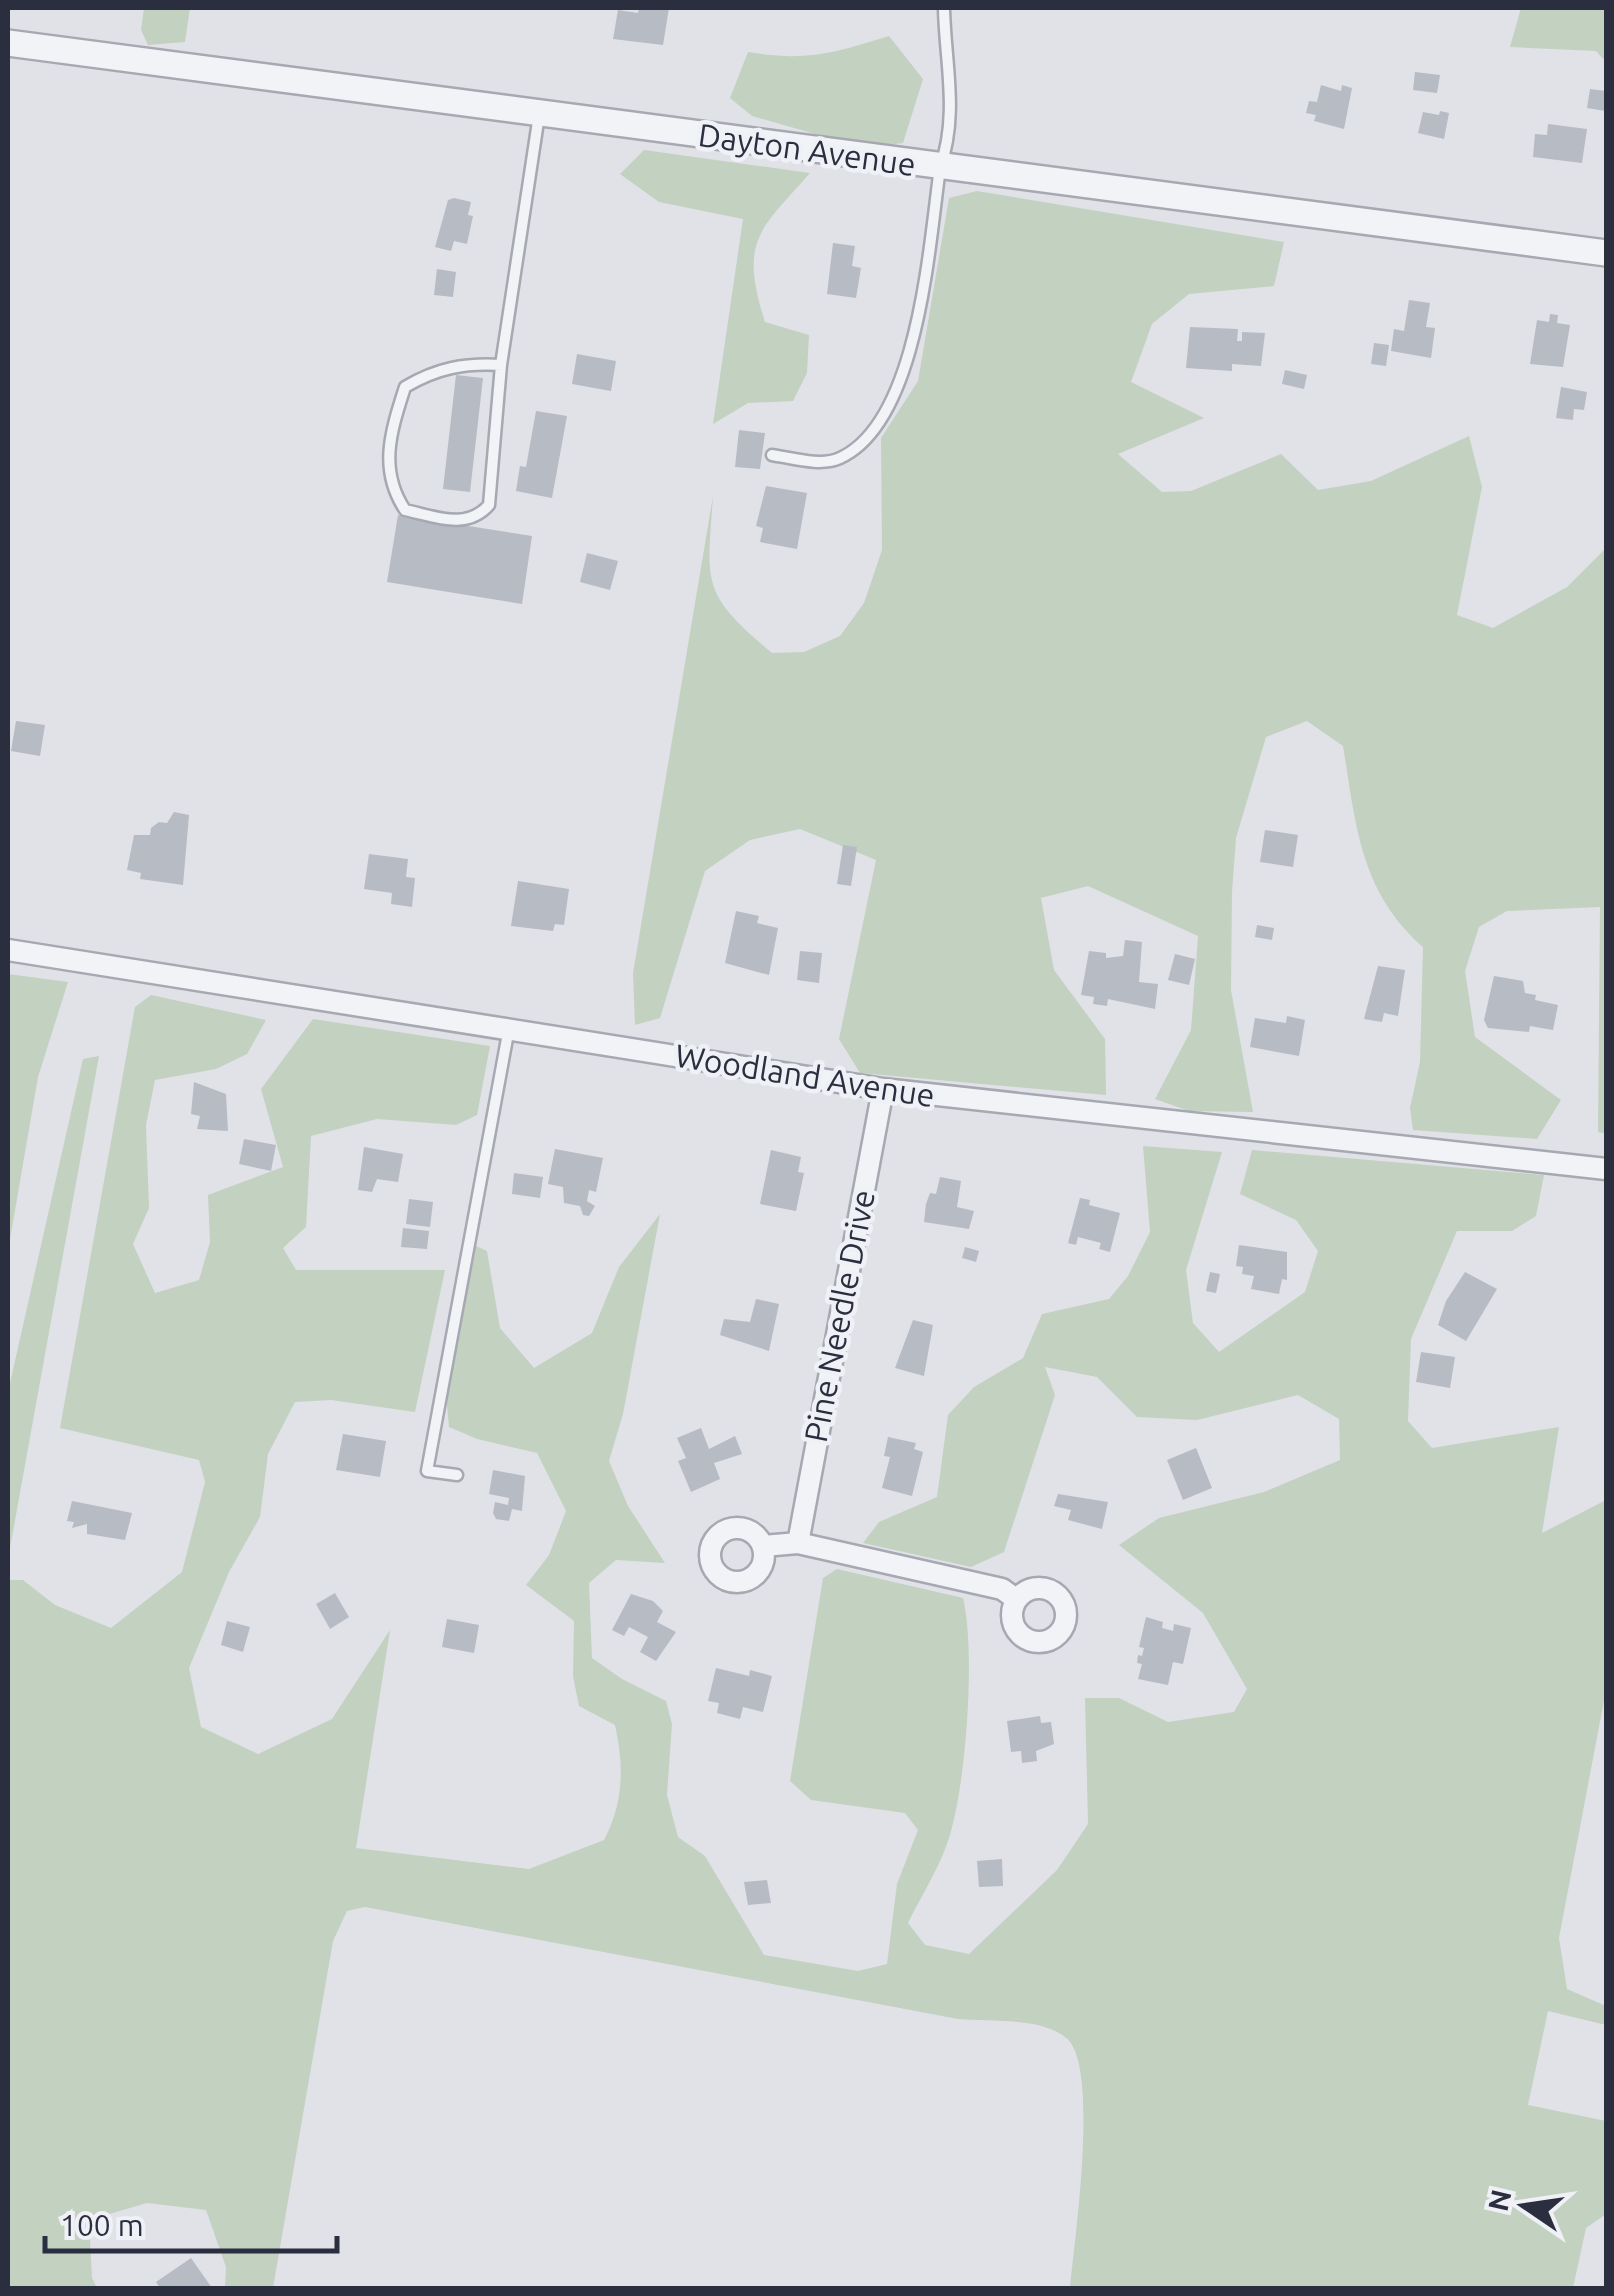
<svg xmlns="http://www.w3.org/2000/svg" width="1614" height="2296" viewBox="0 0 1614 2296" font-family="Ubuntu,sans-serif">
<rect width="100%" height="100%" fill="#e0e2e8"/>
<!-- green -->
<path fill="#c3d1c1" d="M 144,8 L 190,8 L 185,42 L 148,45 L 141,30 Z
M 1521,8 L 1606,8 L 1606,62 L 1596,51 L 1510,47 Z
M 889,36 L 923,79 L 903,143 L 864,148 L 752,116 L 730,98 L 748,52 C 806,62 834,53 889,36 Z
M 644,150 L 810,173 C 759,231 739,240 765,322 L 809,335 L 807,373 L 793,401 L 748,403 L 713,424 L 743,219 L 659,202 L 620,174 Z
M 977,191 L 1284,242 L 1274,286 L 1189,294 L 1152,324 L 1131,382 L 1204,418 L 1118,454 L 1162,492 L 1191,491 L 1281,454 L 1318,490 L 1371,481 L 1469,436 L 1482,487 L 1457,615 L 1493,628 L 1567,587 L 1606,548 L 1606,1134 L 1598,1132 L 1600,907 L 1507,911 L 1479,927 L 1465,971 L 1475,1037 L 1561,1100 L 1537,1139 L 1413,1130 L 1410,1108 L 1420,1062 L 1423,947 C 1360,892 1356,825 1343,746 L 1307,721 L 1266,737 L 1236,838 L 1232,892 L 1231,990 L 1253,1112 L 1189,1111 L 1155,1099 L 1191,1030 L 1198,936 L 1088,886 L 1041,898 L 1054,970 L 1105,1039 L 1106,1095 L 860,1073 L 839,1039 L 876,860 L 800,829 L 750,840 L 705,871 L 660,1018 L 635,1025 L 633,973 L 713,496 C 707,584 700,593 772,653 L 804,652 L 840,636 L 864,603 L 882,550 L 881,438 L 918,381 L 949,198 Z
M 8,974 L 68,982 L 38,1077 L 8,1251 Z
M 151,995 L 266,1020 L 247,1054 L 216,1069 L 155,1080 L 146,1125 L 149,1208 L 133,1244 L 155,1293 L 199,1280 L 210,1242 L 208,1195 L 283,1167 L 261,1089 L 313,1019 L 490,1046 L 477,1115 L 456,1125 L 377,1119 L 311,1136 L 306,1227 L 283,1248 L 296,1270 L 445,1270 L 415,1412 L 331,1400 L 295,1402 L 268,1454 L 260,1517 L 229,1572 L 189,1668 L 201,1727 L 258,1754 L 332,1719 L 390,1630 L 356,1848 L 529,1869 L 604,1840 C 624,1802 624,1766 615,1725 L 579,1706 L 573,1676 L 574,1621 L 526,1585 L 549,1555 L 566,1511 L 537,1453 L 477,1439 L 449,1427 L 446,1394 L 476,1246 L 487,1251 L 500,1328 L 534,1368 L 592,1333 L 619,1267 L 660,1214 L 623,1414 L 609,1461 L 628,1506 L 665,1563 L 616,1560 L 589,1583 L 592,1658 L 622,1679 L 666,1701 L 672,1724 L 667,1795 L 678,1837 L 705,1856 L 764,1955 L 858,1971 L 887,1964 L 897,1884 L 918,1830 L 905,1813 L 811,1800 L 790,1781 L 823,1578 L 837,1569 L 963,1598 C 976,1651 966,1785 949,1838 C 940,1867 921,1896 908,1923 L 925,1945 L 969,1954 L 1057,1870 L 1088,1824 L 1085,1698 L 1119,1698 L 1168,1722 L 1234,1712 L 1247,1689 L 1203,1613 L 1119,1545 L 1159,1518 L 1264,1492 L 1340,1460 L 1339,1419 L 1298,1395 L 1197,1420 L 1137,1417 L 1097,1377 L 1045,1367 L 1055,1395 L 1004,1552 L 971,1567 L 863,1543 L 879,1522 L 937,1497 L 948,1415 L 974,1387 L 1023,1358 L 1042,1314 L 1109,1299 L 1128,1276 L 1150,1232 L 1143,1146 L 1222,1152 L 1186,1270 L 1193,1323 L 1219,1352 L 1305,1292 L 1318,1251 L 1296,1220 L 1240,1194 L 1252,1150 L 1544,1175 L 1536,1216 L 1512,1231 L 1457,1231 L 1411,1339 L 1408,1421 L 1432,1448 L 1559,1427 L 1542,1533 L 1606,1500 L 1606,1690 L 1559,1938 L 1567,1989 L 1606,2006 L 1606,2025 L 1548,2011 L 1528,2105 L 1606,2121 L 1606,2214 L 1586,2228 L 1573,2288 L 1070,2288 C 1074,2244 1101,2061 1065,2037 C 1038,2017 991,2022 958,2019 L 365,1907 L 347,1911 L 333,1941 L 273,2288 L 225,2288 L 226,2267 L 206,2210 L 147,2203 L 89,2220 L 92,2278 L 97,2288 L 8,2288 L 8,1580 L 23,1580 L 55,1605 L 111,1628 L 182,1572 L 205,1482 L 199,1460 L 60,1428 L 135,1007 Z
M 99,1056 L 8,1559 L 8,1392 L 83,1059 Z"/>
<!-- building -->
<path fill="#b7bbc4" d="M 639,8 L 669,8 L 663,45 L 613,39 L 618,10 L 638,13 Z
M 1415,72 L 1440,75 L 1437,93 L 1413,90 Z
M 1321,85 L 1341,91 L 1342,85 L 1352,88 L 1344,129 L 1314,121 L 1316,115 L 1306,113 L 1309,101 L 1317,102 Z
M 1590,89 L 1606,91 L 1605,111 L 1587,108 Z
M 1440,111 L 1449,113 L 1444,139 L 1418,133 L 1423,112 L 1439,115 Z
M 1548,124 L 1587,129 L 1582,163 L 1533,157 L 1535,134 L 1547,135 Z
M 454,198 L 471,202 L 468,215 L 473,216 L 467,244 L 454,241 L 451,251 L 435,247 L 448,200 Z
M 833,243 L 855,246 L 852,266 L 861,268 L 856,298 L 827,294 Z
M 437,269 L 456,272 L 453,297 L 434,295 Z
M 1409,300 L 1430,303 L 1426,327 L 1435,328 L 1431,358 L 1391,351 L 1394,329 L 1404,331 Z
M 1550,314 L 1558,315 L 1557,323 L 1570,325 L 1563,367 L 1530,364 L 1537,320 L 1549,322 Z
M 1190,327 L 1238,329 L 1237,341 L 1242,341 L 1242,332 L 1265,333 L 1261,366 L 1232,364 L 1232,371 L 1186,368 Z
M 1374,343 L 1389,345 L 1386,366 L 1371,364 Z
M 577,354 L 616,361 L 611,391 L 572,384 Z
M 1285,370 L 1307,375 L 1304,389 L 1282,384 Z
M 456,375 L 483,378 L 470,492 L 443,489 Z
M 1561,387 L 1587,392 L 1584,410 L 1574,409 L 1573,420 L 1556,418 Z
M 536,411 L 567,416 L 552,498 L 516,491 L 520,466 L 526,467 Z
M 739,430 L 765,433 L 760,469 L 735,467 Z
M 766,486 L 807,493 L 797,549 L 760,542 L 763,528 L 756,526 Z
M 398,515 L 532,536 L 522,604 L 387,582 Z
M 587,553 L 618,561 L 610,590 L 580,582 Z
M 16,721 L 45,725 L 40,756 L 11,751 Z
M 174,812 L 189,815 L 183,885 L 140,879 L 141,873 L 127,870 L 134,835 L 150,835 L 151,828 L 159,822 L 167,823 Z
M 1265,830 L 1298,835 L 1293,867 L 1260,862 Z
M 843,845 L 857,847 L 851,886 L 837,884 Z
M 369,854 L 408,859 L 406,877 L 415,878 L 412,907 L 391,904 L 392,893 L 364,889 Z
M 518,881 L 569,889 L 564,925 L 555,924 L 553,931 L 511,926 Z
M 736,911 L 759,916 L 757,923 L 778,928 L 769,975 L 725,963 Z
M 1257,925 L 1274,928 L 1272,940 L 1255,937 Z
M 1125,940 L 1142,942 L 1139,982 L 1158,984 L 1155,1009 L 1108,999 L 1107,1006 L 1093,1004 L 1094,997 L 1081,995 L 1089,951 L 1106,953 L 1106,958 L 1123,956 Z
M 800,951 L 822,953 L 819,983 L 797,980 Z
M 1175,954 L 1195,959 L 1189,985 L 1168,980 Z
M 1378,966 L 1405,970 L 1398,1016 L 1384,1013 L 1382,1022 L 1364,1019 Z
M 1494,976 L 1523,981 L 1525,993 L 1536,995 L 1535,1000 L 1558,1005 L 1553,1030 L 1530,1026 L 1529,1032 L 1488,1028 L 1484,1020 Z
M 1287,1016 L 1305,1020 L 1299,1056 L 1250,1047 L 1255,1018 L 1286,1023 Z
M 194,1082 L 226,1094 L 228,1131 L 197,1129 L 200,1116 L 191,1114 Z
M 244,1139 L 276,1145 L 271,1171 L 239,1164 Z
M 364,1147 L 403,1154 L 398,1182 L 377,1179 L 372,1192 L 358,1190 Z
M 555,1149 L 603,1158 L 596,1192 L 589,1190 L 587,1201 L 595,1206 L 589,1216 L 583,1215 L 580,1206 L 564,1203 L 563,1187 L 548,1184 Z
M 771,1150 L 801,1157 L 798,1172 L 804,1173 L 796,1211 L 760,1204 Z
M 514,1173 L 543,1177 L 540,1198 L 512,1194 Z
M 940,1177 L 961,1181 L 957,1207 L 974,1211 L 969,1229 L 924,1222 L 926,1204 L 930,1193 L 936,1194 Z
M 1080,1198 L 1090,1200 L 1089,1205 L 1120,1213 L 1110,1252 L 1099,1249 L 1101,1243 L 1078,1237 L 1076,1245 L 1068,1243 Z
M 409,1199 L 433,1202 L 430,1227 L 406,1224 Z
M 403,1228 L 429,1231 L 427,1249 L 401,1247 Z
M 1239,1245 L 1287,1252 L 1287,1280 L 1282,1279 L 1279,1294 L 1251,1289 L 1254,1276 L 1242,1274 L 1243,1267 L 1236,1266 Z
M 965,1247 L 979,1251 L 976,1262 L 962,1258 Z
M 1210,1272 L 1220,1274 L 1216,1293 L 1206,1291 Z
M 1465,1272 L 1497,1289 L 1466,1341 L 1438,1325 L 1446,1301 Z
M 756,1299 L 779,1304 L 769,1351 L 720,1335 L 724,1319 L 750,1322 Z
M 913,1320 L 933,1325 L 924,1376 L 895,1368 Z
M 1421,1352 L 1455,1357 L 1450,1388 L 1416,1382 Z
M 701,1428 L 709,1449 L 735,1436 L 742,1454 L 714,1463 L 720,1479 L 691,1492 L 678,1461 L 686,1458 L 677,1438 Z
M 343,1434 L 386,1441 L 380,1477 L 336,1470 Z
M 888,1437 L 916,1443 L 914,1449 L 923,1452 L 912,1496 L 882,1488 L 890,1457 L 884,1456 Z
M 1196,1448 L 1212,1488 L 1183,1500 L 1167,1460 Z
M 493,1470 L 525,1476 L 522,1511 L 512,1509 L 509,1521 L 496,1519 L 493,1513 L 495,1502 L 508,1505 L 509,1498 L 489,1494 Z
M 1058,1494 L 1108,1502 L 1102,1529 L 1068,1520 L 1071,1510 L 1054,1506 Z
M 72,1501 L 132,1513 L 125,1540 L 87,1534 L 87,1524 L 72,1528 L 74,1522 L 67,1521 Z
M 335,1593 L 349,1617 L 330,1629 L 316,1604 Z
M 631,1594 L 653,1601 L 663,1611 L 657,1622 L 676,1632 L 656,1661 L 640,1652 L 648,1637 L 629,1627 L 624,1636 L 612,1630 Z
M 1146,1617 L 1163,1622 L 1162,1628 L 1173,1631 L 1174,1624 L 1191,1628 L 1183,1664 L 1173,1662 L 1168,1685 L 1138,1679 L 1142,1664 L 1137,1663 L 1138,1655 L 1142,1656 L 1144,1648 L 1139,1647 Z
M 447,1619 L 479,1625 L 474,1653 L 442,1647 Z
M 227,1621 L 250,1627 L 243,1652 L 221,1645 Z
M 716,1668 L 749,1676 L 750,1670 L 772,1676 L 763,1712 L 743,1707 L 740,1719 L 717,1713 L 719,1703 L 708,1701 Z
M 1040,1716 L 1041,1723 L 1051,1722 L 1054,1744 L 1036,1751 L 1037,1761 L 1022,1763 L 1021,1751 L 1011,1752 L 1007,1721 Z
M 1002,1859 L 1003,1886 L 979,1887 L 977,1861 Z
M 767,1880 L 771,1903 L 748,1905 L 744,1882 Z
M 191,2258 L 212,2288 L 160,2288 L 156,2282 Z"/>
<g fill="none" stroke-linecap="round" stroke-linejoin="round">
<!-- service casing -->
<g stroke="#a6a8b2" stroke-width="15">
<path id="service" d="M 501,365 C 464,363 437,368 405,387 C 391,431 378,469 405,510 C 434,516 466,531 489,505 L 501,365 L 539,115
M 772,455 C 792,458 821,467 840,458 C 919,422 929,244 940,168 C 959,114 945,62 944,8
M 457,1475 L 427,1471 L 509,1028"/>
</g>
<!-- minor casing -->
<g stroke="#a6a8b2" stroke-width="25">
<path id="minor" d="M 8,950 L 883,1089 L 1606,1169
M710 1555a27 27 0 1 1 54 0a27 27 0 1 1-54 0Z
M 798,1543 L 883,1089
M 763,1546 L 798,1543 L 1002,1589 L 1016,1599
M1012 1615a27 27 0 1 1 54 0a27 27 0 1 1-54 0Z"/>
</g>
<!-- tertiary casing -->
<g stroke="#a6a8b2" stroke-width="30">
<path id="tertiary" d="M 8,43 L 1606,253"/>
</g>
<!-- service -->
<use href="#service" stroke="#f2f3f6" stroke-width="10"/>
<!-- minor -->
<use href="#minor" stroke="#f2f3f6" stroke-width="20"/>
<!-- tertiary -->
<use href="#tertiary" stroke="#f2f3f6" stroke-width="25"/>
</g>
<g text-anchor="middle" stroke-width="9" stroke-linejoin="round" paint-order="stroke">
<!-- street labels -->
<g font-size="32" fill="#2a2e3e" stroke="#eff1f6">
<text transform="translate(807 150) rotate(8)" y="11">Dayton Avenue</text>
<text transform="translate(805 1076) rotate(9)" y="11">Woodland Avenue</text>
<text transform="translate(840 1316) rotate(-79)" y="11">Pine Needle Drive</text>
</g>
</g>
<!-- border -->
<rect width="1614" height="2296" fill="none" stroke="#2a2e3e" stroke-width="20"/>
<!-- north arrow -->
<g transform="translate(1524 2206) rotate(283)" stroke="#eff1f6" stroke-width="8" paint-order="stroke">
<path d="M0-8L18 38L0 25L-18 38Z" fill="#2a2e3e"/>
<text y="-15" font-size="28" font-weight="bold" text-anchor="middle" fill="#2a2e3e">N</text>
</g>
<!-- scale -->
<path d="M45 2236v15h292v-15" fill="none" stroke="#2a2e3e" stroke-width="5"/>
<text x="60" y="2236" font-size="30" fill="#2a2e3e" stroke="#eff1f6" stroke-width="8" paint-order="stroke">100 m</text>
</svg>
